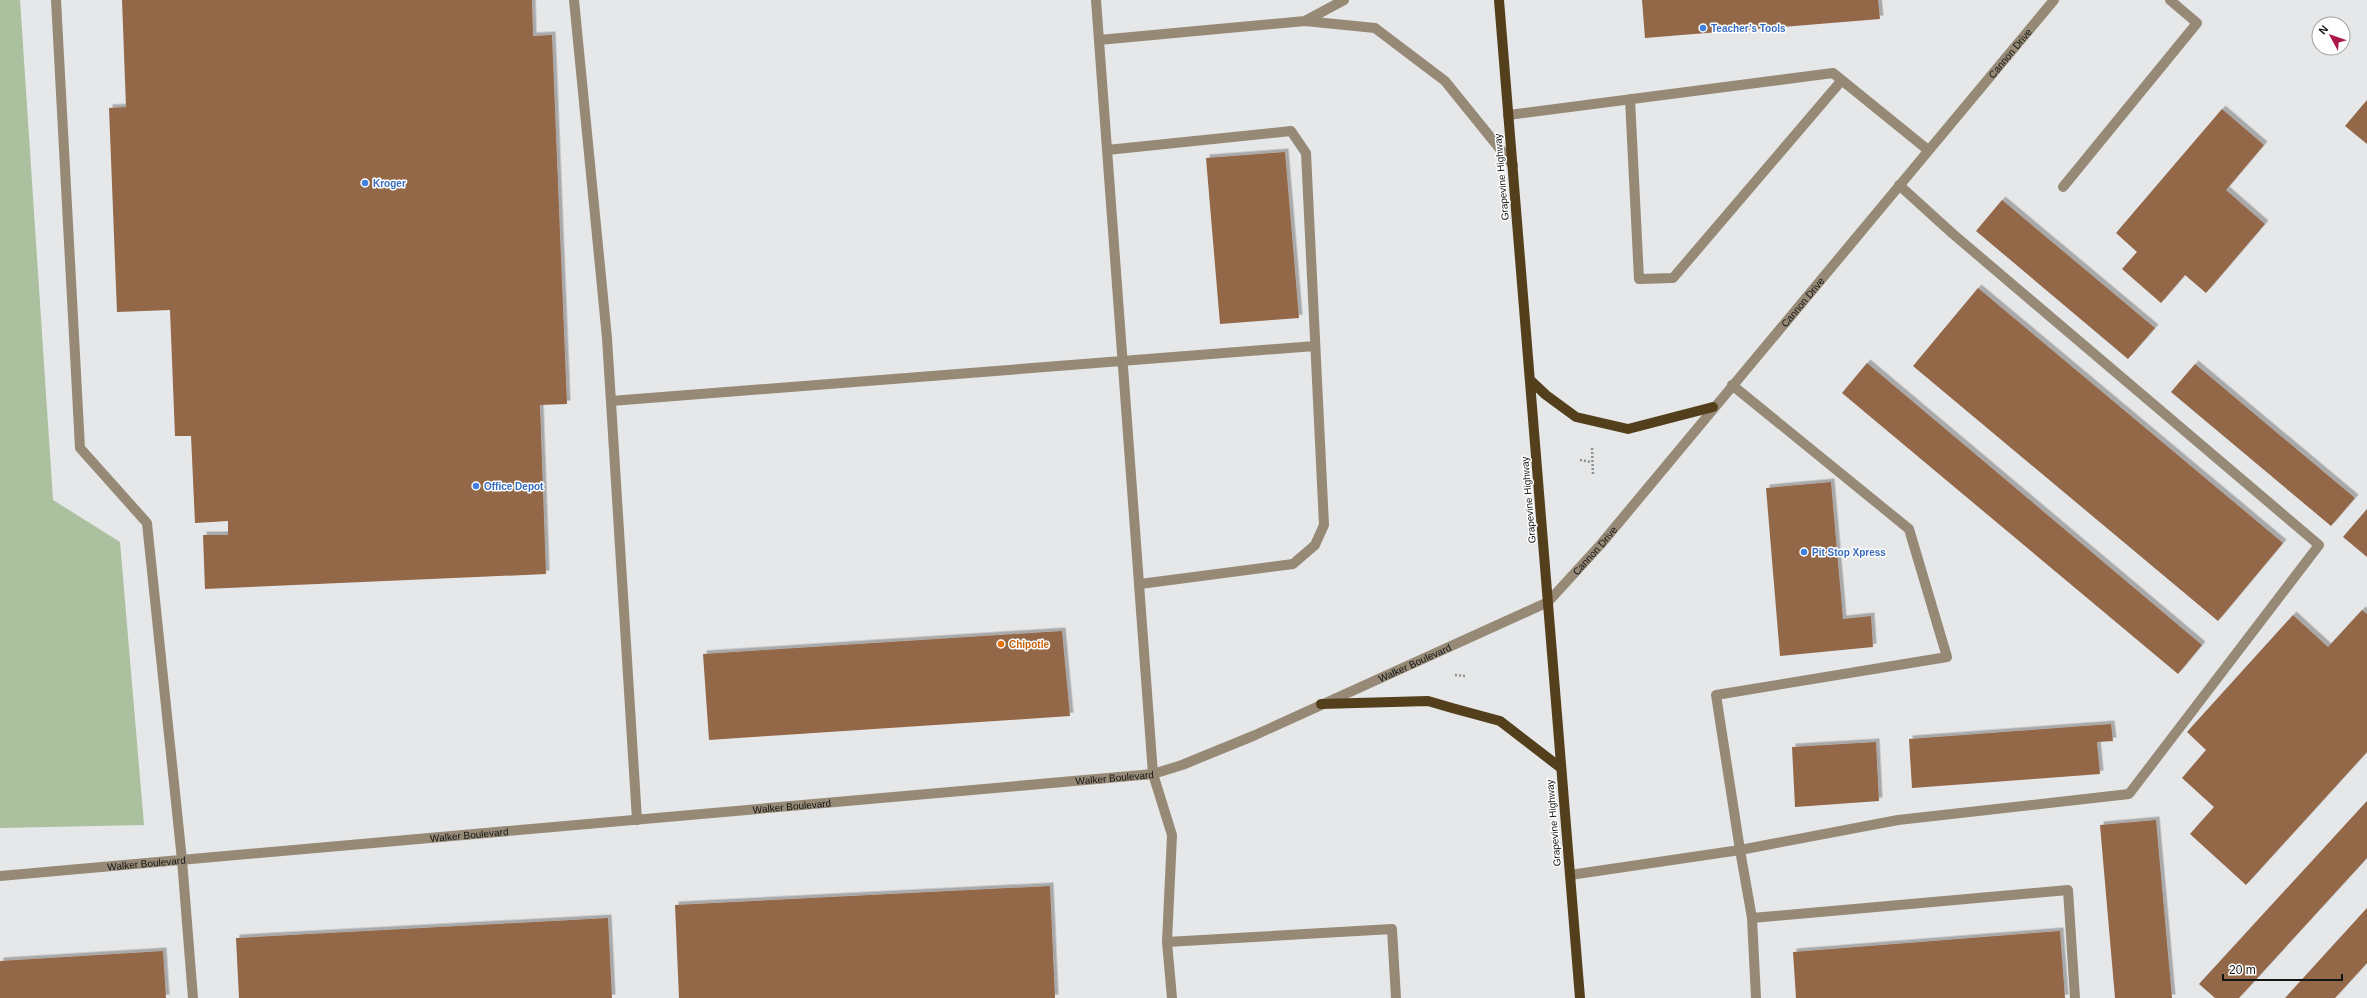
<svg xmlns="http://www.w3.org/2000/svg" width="2367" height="998" viewBox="0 0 2367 998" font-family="Helvetica,sans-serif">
<defs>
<filter id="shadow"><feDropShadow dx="3.5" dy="-3.5" stdDeviation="0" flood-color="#0004"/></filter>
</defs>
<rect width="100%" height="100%" fill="#e6e7e8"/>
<!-- green -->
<path fill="#abc09f" d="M 0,0 L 20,0 L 53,500 L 120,542 L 144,825 L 0,828 Z"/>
<!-- building -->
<path fill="#92674a" filter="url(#shadow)" d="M 122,0 L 532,0 L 533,36 L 552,35 L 567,404 L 540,405 L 546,574 L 205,589 L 203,535 L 228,535 L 228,521 L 195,523 L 191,436 L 175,436 L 170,310 L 117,312 L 109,108 L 126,107 Z
M 1642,0 L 1878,0 L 1880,19 L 1645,38 Z
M 2367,100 L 2367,144 L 2345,126 Z
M 2222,109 L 2264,145 L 2226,190 L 2265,224 L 2206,293 L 2185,275 L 2161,303 L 2122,269 L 2137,252 L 2116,233 Z
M 1285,152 L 1299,318 L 1220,324 L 1206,158 Z
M 2002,200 L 2155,328 L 2128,359 L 1976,231 Z
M 1978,288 L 2283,543 L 2218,621 L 1913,366 Z
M 1867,363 L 2202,645 L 2178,674 L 1842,393 Z
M 2195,364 L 2355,498 L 2331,526 L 2171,392 Z
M 1831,482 L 1843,619 L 1871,616 L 1873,647 L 1780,656 L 1766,488 Z
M 2367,509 L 2367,557 L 2343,537 Z
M 2362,610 L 2367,614 L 2367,752 L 2246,885 L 2190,834 L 2214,807 L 2182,778 L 2206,750 L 2187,732 L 2293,615 L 2328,647 Z
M 1062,631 L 1070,716 L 709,740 L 703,654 Z
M 2111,724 L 2113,741 L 2097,742 L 2100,774 L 1912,788 L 1909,739 Z
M 1876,742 L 1879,801 L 1795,807 L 1792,747 Z
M 2367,801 L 2367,858 L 2239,998 L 2215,998 L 2199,984 Z
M 2156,820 L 2172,998 L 2115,998 L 2100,825 Z
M 1050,886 L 1055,998 L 679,998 L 675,905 Z
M 2367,908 L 2367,963 L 2335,998 L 2285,998 Z
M 608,918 L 612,998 L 239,998 L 236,938 Z
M 2060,931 L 2065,998 L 1796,998 L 1793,952 Z
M 163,951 L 166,998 L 0,998 L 0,961 Z"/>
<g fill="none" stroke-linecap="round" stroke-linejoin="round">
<!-- path -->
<path stroke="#8f9091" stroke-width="2.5" stroke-dasharray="2 2" stroke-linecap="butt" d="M 1592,448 L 1593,475
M 1580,460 L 1591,462
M 1455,675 L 1465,676"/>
<!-- service -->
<path stroke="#968a77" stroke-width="10" d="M 56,0 L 80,448 L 147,523 L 182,860 L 193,998
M 574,0 L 607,338 L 637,820
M 1096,0 L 1153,774 L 1172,835 L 1167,942 L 1172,998
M 1305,21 L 1344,0
M 1099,40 L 1305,21 L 1375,28 L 1445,81 L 1513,165
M 1630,99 L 1639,279 L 1673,278 L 1842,80
M 1508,115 L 1833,73 L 1928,150
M 1107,150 L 1291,131 L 1306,153 L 1324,525 L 1315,545 L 1293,564 L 1140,584
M 2063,187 L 2197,23 L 2170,0
M 1732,385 L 1909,529 L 1947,657 L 1716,695 L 1740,850 L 1898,820 L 2129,794 L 2319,545 L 1953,234 L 1899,185
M 611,401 L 1315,346
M 1570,875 L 1740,850 L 1752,918 L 2068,890 L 2075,998
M 1752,918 L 1756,998
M 1167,942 L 1392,929 L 1396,998"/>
<!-- tertiary -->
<path stroke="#968a77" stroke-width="10" id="s1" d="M 0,876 L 1153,774 L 1182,765 L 1253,736 L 1548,602 L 1601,544 L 2054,0"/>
<!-- primary -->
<path stroke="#533f1b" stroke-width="10" d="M 1499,0 L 1580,998
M 1530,380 L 1546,395 L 1576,417 L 1628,429 L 1713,407
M 1321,704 L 1428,701 L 1452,708 L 1500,721 L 1561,768"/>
</g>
<!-- markers -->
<g fill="#3f7fe0" stroke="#fff" stroke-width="1.5">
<circle cx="1703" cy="28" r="4"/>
<circle cx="365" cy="183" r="4"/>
<circle cx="476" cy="486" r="4"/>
<circle cx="1804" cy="552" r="4"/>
</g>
<circle fill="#e8710a" stroke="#fff" stroke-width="1.5" cx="1001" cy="644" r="4"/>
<g text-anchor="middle" stroke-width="3" stroke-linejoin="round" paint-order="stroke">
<!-- shop labels -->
<g font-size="10" font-weight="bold" fill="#366cbe" stroke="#fff" text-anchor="start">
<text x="1711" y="32">Teacher’s Tools</text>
<text x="373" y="187">Kroger</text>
<text x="484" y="490">Office Depot</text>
<text x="1812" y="556">Pit Stop Xpress</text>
</g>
<!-- street labels -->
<g font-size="10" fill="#131414" stroke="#fff">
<text dy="4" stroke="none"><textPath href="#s1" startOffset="2306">Cannon Drive</textPath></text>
<text transform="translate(1501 177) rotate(-95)" y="4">Grapevine Highway</text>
<text dy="4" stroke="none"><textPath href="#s1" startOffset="1982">Cannon Drive</textPath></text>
<text transform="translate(1528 500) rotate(-95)" y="4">Grapevine Highway</text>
<text dy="4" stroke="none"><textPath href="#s1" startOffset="1658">Cannon Drive</textPath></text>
<text dy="4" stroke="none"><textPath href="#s1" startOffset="1442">Walker Boulevard</textPath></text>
<text dy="4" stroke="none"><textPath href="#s1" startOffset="1119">Walker Boulevard</textPath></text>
<text dy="4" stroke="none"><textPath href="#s1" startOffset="795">Walker Boulevard</textPath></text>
<text transform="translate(1553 823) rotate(-95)" y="4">Grapevine Highway</text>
<text dy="4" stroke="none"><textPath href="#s1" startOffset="471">Walker Boulevard</textPath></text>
<text dy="4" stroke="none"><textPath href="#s1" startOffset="147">Walker Boulevard</textPath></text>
</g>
<!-- food labels -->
<g font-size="10" font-weight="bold" fill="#c56008" stroke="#fff" text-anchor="start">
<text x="1009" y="648">Chipotle</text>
</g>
</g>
<!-- north arrow -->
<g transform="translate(2331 36) rotate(310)"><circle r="19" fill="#ffffff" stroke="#a1a1a1"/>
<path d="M0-3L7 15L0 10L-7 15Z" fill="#ab1748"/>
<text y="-6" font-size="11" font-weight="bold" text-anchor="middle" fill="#131414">N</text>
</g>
<!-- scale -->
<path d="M2223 974v6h119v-6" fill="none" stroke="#131414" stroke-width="2"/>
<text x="2229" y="974" font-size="12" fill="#131414" stroke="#ffffff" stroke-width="3" paint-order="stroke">20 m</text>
</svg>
